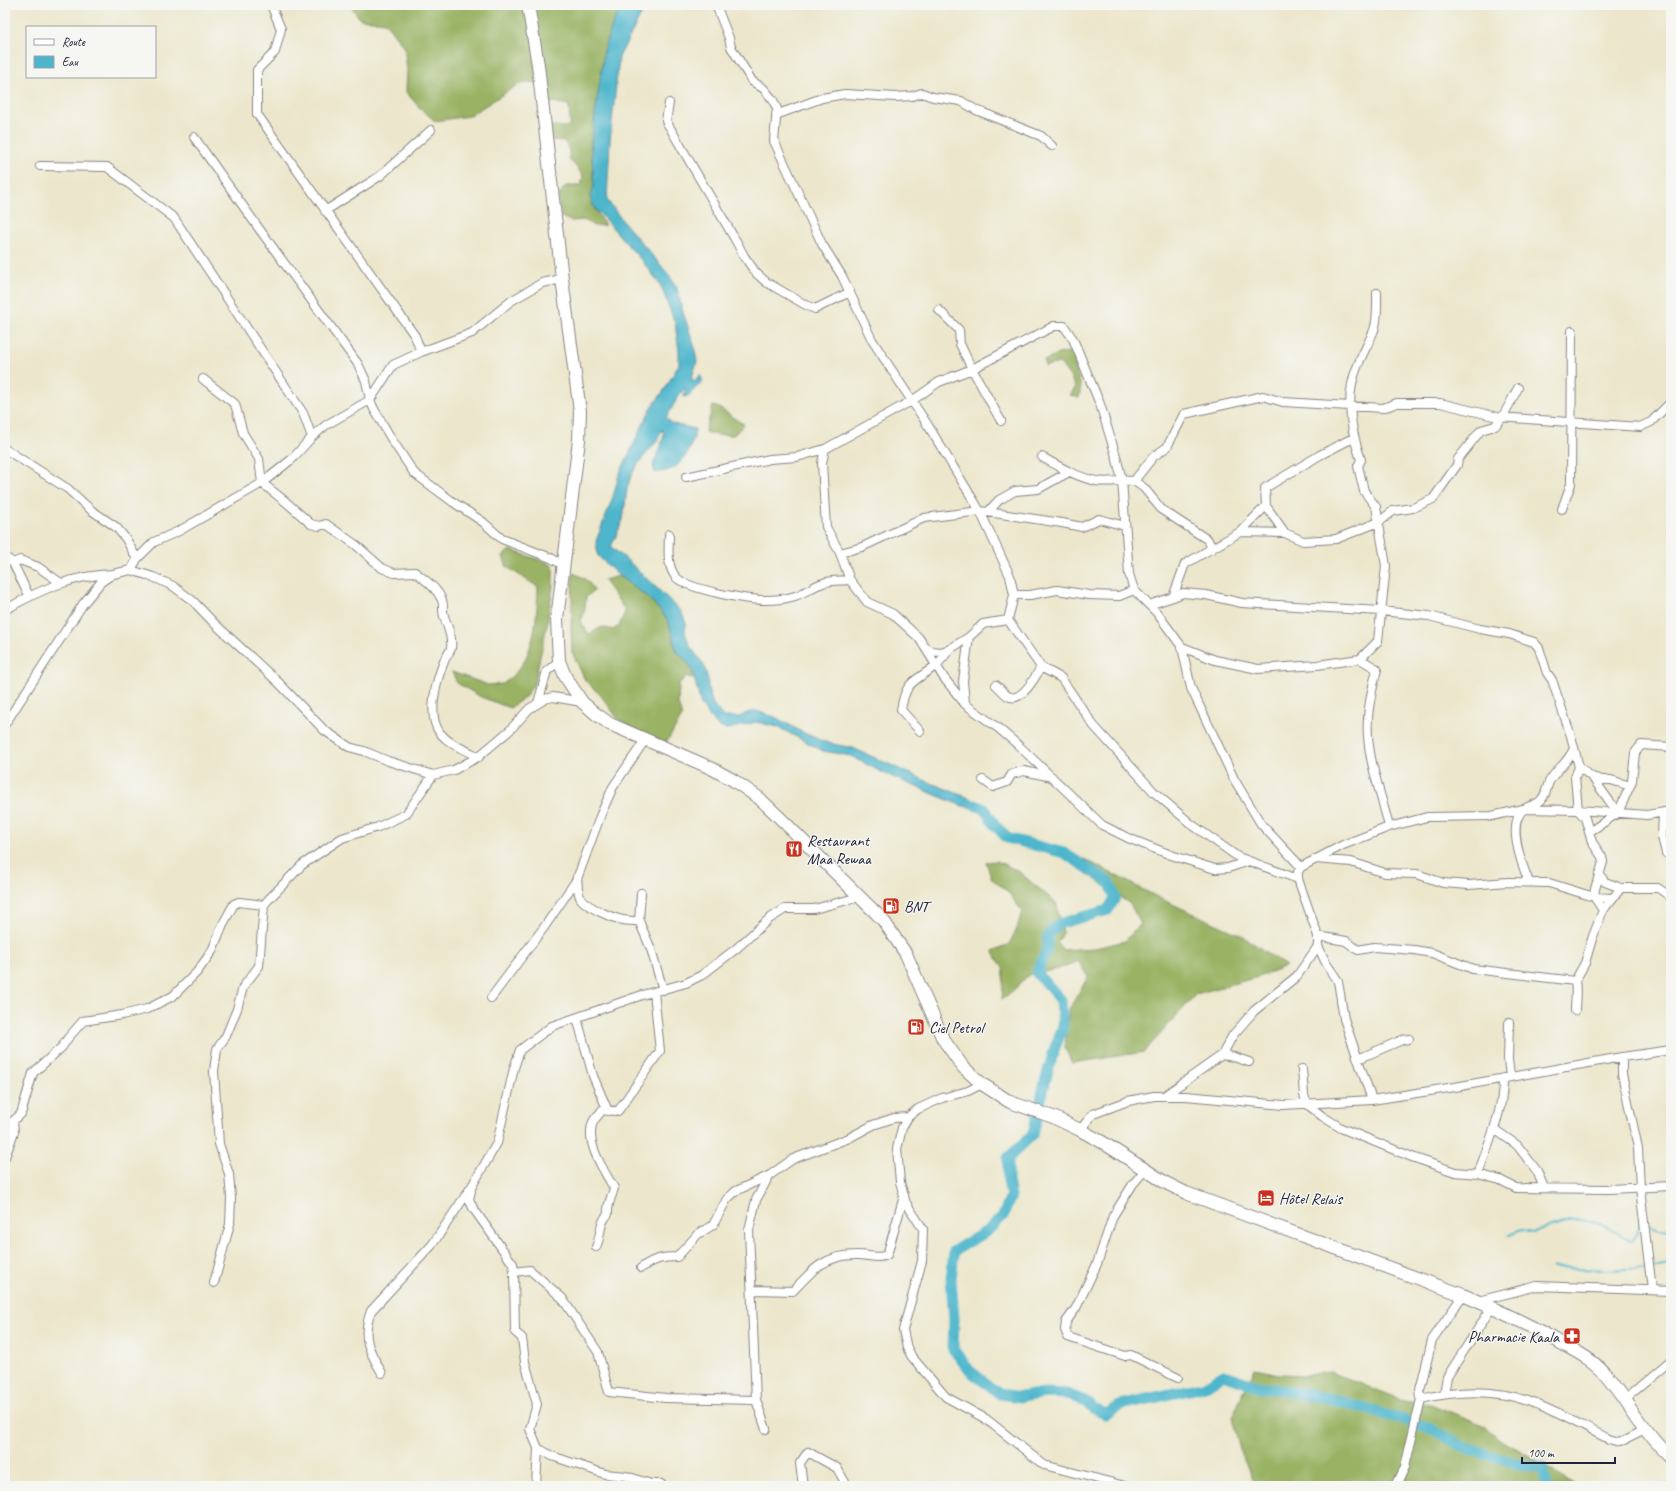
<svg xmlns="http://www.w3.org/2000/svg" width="1676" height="1491" viewBox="0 0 1676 1491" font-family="Caveat,sans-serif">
<rect width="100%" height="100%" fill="#f6f6f2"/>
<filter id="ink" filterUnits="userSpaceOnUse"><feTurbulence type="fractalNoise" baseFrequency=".025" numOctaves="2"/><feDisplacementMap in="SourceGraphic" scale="8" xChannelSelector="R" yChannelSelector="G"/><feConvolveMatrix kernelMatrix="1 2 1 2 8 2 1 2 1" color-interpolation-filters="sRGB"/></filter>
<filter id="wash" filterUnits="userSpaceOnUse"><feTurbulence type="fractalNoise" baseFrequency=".012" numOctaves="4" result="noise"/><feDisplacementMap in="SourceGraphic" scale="16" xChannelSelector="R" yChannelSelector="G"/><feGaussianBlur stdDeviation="0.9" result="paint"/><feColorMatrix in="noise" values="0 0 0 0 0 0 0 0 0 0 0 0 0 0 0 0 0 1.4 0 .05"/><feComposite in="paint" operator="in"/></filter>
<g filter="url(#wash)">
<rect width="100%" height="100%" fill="#ece7cc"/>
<!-- forest -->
<path fill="#99b264" stroke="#5e6a50" d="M 350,5 L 622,5 L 613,23 L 591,143 L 594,187 L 590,196 L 593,206 L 605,225 L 594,226 L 584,220 L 571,221 L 561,217 C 558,203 556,196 566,186 L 581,186 L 583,176 L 574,164 L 569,160 L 569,151 L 565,141 L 552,140 L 551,126 L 563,127 L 570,126 L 569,105 L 553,102 L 548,107 L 545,81 L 519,84 L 469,116 L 435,121 L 419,107 L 406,92 L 407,69 L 404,47 L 385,22 L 360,19 Z
M 1074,351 L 1075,368 L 1081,386 L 1079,398 L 1070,395 L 1075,388 L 1071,378 L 1060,363 L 1045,366 L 1044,361 L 1058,354 Z
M 713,406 C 725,409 732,419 744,424 L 734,435 L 717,435 L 705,432 Z
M 510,550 L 546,562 L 553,566 L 553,586 L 547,625 L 534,684 L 525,697 L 510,708 L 481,697 L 457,683 L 452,672 L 488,685 L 503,684 C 509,679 516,673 521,666 C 536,644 537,612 538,587 L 507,567 L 503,556 Z
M 573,573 C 583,577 590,581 594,591 L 586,597 L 585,609 L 581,622 L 589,634 L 602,627 L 613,630 L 619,626 L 625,612 C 621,601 610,591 604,580 L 619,576 L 650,599 L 668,620 L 677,652 L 682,656 L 692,669 L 694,678 L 687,677 L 679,683 L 678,704 L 682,717 L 666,743 L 635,729 L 619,720 L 602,697 L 585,680 L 572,652 L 571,628 Z
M 1084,859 L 1161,899 L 1241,935 L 1286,966 L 1258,977 L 1196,994 L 1144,1052 L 1072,1063 L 1065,1048 L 1069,1009 L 1088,977 L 1078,961 L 1058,969 L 1028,975 L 1019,985 L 1002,1000 L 1004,970 L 993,951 L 1009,944 L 1017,929 L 1022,911 L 1008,892 L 992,879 L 986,862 L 997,861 L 1018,871 L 1056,903 L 1063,933 L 1057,943 L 1063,950 L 1095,948 L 1125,941 L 1141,924 L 1130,904 L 1075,865 Z
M 1255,1369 L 1279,1374 L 1307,1375 L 1330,1372 L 1399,1399 L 1434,1405 L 1486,1426 L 1497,1437 L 1577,1486 L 1255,1486 L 1241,1453 L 1232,1417 Z"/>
<!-- water -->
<path fill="#4eb6cc" stroke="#386c84" d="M 622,5 L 646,5 L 619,57 L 610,140 L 607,200 L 622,220 L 669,275 L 677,288 L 682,309 L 695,348 L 697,362 L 691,380 L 695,380 L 700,375 L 703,381 L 688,396 L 684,397 L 686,388 L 680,394 L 666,418 L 673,424 L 695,429 C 696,440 684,462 674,468 C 668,471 661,472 655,473 L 653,465 L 664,435 L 662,429 L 657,441 L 638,464 L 631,476 L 627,489 L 623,520 L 611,547 L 626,559 L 681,611 L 686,623 L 685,633 L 690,646 L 704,665 L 708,679 L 708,689 L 713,704 L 723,717 L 740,717 L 747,713 L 756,711 L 775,717 L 804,733 L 828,743 L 853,748 L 926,781 L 969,798 L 990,809 L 983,816 L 977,808 L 963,806 L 950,801 L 881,772 L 851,756 L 823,751 L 778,727 L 756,722 L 728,729 L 718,727 L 701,705 L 692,669 L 682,656 L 677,652 L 668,620 L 650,599 L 619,576 L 598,556 L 596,541 L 613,497 L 619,475 L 651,408 L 665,389 L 679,364 L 679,351 L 675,323 L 661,286 L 643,262 L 593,206 L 590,196 L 594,187 L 591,143 L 600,80 L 604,50 L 613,23 Z"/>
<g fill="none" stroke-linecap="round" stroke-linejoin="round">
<!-- stream -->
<path stroke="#4eb6cc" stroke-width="2" d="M 1647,1224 L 1671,1231
M 1509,1235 L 1521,1230 L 1533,1232 L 1545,1229 L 1572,1221 L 1600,1223 L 1632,1241 L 1640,1224 L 1643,1223
M 1651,1267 L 1671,1264
M 1552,1268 L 1608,1270 L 1646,1268"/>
<!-- river -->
<path stroke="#4eb6cc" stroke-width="11" d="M 975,805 L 985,809 L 995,825 L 1007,838 L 1064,853 L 1095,873 L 1110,883 L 1115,898 L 1108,910 L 1058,924 L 1048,935 L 1047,949 L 1037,973 L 1061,1000 L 1063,1028 L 1055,1047 L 1046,1078 L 1033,1134 L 1008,1158 L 1008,1181 L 1011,1196 L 1003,1216 L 987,1231 L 954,1251 L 951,1279 L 954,1319 L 953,1349 L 970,1371 L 1000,1394 L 1021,1397 L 1045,1393 L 1067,1394 L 1087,1402 L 1093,1409 L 1106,1414 L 1124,1404 L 1203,1387 L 1224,1375 L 1256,1386 L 1332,1399 L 1404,1420 L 1427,1427 L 1469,1449 L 1514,1463 L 1542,1468 L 1546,1486"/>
</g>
</g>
<g filter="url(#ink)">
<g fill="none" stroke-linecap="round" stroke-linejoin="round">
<!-- minor casing -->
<g stroke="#878484" stroke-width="10">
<path id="minor" d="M 271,5 L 281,29 L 275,52 L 257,70 L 257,114 L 415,336 L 421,352
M 716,5 L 729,38 L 731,47 L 752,81 L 764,89 L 773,100 L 777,109 L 774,141 L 822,244 L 842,276 L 872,340 L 929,427 L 980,511 L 1010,576 L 1014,595 L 1008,620 L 1041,667 L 1061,678 L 1094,726 L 1154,792 L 1191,824 L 1238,857 L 1298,879
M 669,103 L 666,121 L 736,241 L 744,256 L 756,273 L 766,282 L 804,304 L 815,309 L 850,292
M 776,115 L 822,98 L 845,94 L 896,97 L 912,96 L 922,93 L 933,97 L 961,101 L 976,110 L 1041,136 L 1052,146
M 194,137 L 260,230 L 358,364 L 366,381 L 370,400 L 374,409 L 392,440 L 414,473 L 453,502 L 483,522 L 502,539 L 551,558 L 563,565
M 40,166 L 107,167 L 174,218 L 303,413 L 312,437
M 325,211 L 380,176 L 431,130
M 939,310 L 959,330 L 960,344 L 972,369 L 1001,421
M 203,379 L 235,404 L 243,433 L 259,459 L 262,483 L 286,502 L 311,524 L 319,526 L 326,524 L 356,545 L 382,568 L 394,573 L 415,572 C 425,580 437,588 442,600 C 444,605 442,611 444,616 C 447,626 453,637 451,648 C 450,652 447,656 445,659 C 437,678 426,715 440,733 C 451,746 465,749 479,757
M 5,449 L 68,489 L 91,510 L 116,527 L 126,539 L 137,559
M 1042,457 C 1060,467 1077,477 1096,481 C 1106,483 1122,480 1134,481 L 1153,457 L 1167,447 L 1184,414 L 1263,396 L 1283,402 L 1383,408 L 1397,403 L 1440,403 L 1498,417 L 1640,427 L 1651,422 L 1671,402
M 686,477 L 770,459 L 797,457 L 825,449
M 1134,481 L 1144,488 L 1162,510 L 1208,540 L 1212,549
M 1266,506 L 1285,533
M 1562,509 L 1571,484 L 1572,331
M 988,512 L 999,500 L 1015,491 L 1038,489 L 1069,472
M 1240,532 L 1285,533 L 1303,541 L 1336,539 L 1379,522 L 1393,511 L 1413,508 L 1433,499 L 1457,465 L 1458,459 L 1481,430 L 1495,426 L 1502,418 L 1518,388
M 669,534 C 669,547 666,564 675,576 C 684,589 748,600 765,600 C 774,600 786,599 795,596 C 805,593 813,586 823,583 C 831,580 842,581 850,580
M 840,553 L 862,547 L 924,518 L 980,511 L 1062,523 L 1082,527 L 1099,519 L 1125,526
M 5,557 L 13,563
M 131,570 L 137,559 L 154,542 L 179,531 L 262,483 L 292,459 L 312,437 L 326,425 L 370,400 L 393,365 L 421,352 L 472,333 L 511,301 L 542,283 L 562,279
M 1014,595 L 1030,595 L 1057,590 L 1089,595 L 1119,596 L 1134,590
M 29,596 L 13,563 L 20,560 L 38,567 L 61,583
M 1173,597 L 1183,593 L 1206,595 L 1242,603 L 1381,611 L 1429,616 L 1480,629 L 1509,634 L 1534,642 L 1539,648 L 1547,673 L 1552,680 L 1571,736 L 1579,767 L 1592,777 L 1603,780 L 1611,780 L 1630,786
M 1149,605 L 1173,597 L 1185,564 L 1240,532 L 1266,506 L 1265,488 L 1320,455 L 1353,438
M 5,610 C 39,590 73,575 113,574
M 925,647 L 932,651 L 941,652 L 950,649 L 969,637 L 983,624 L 1008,620
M 1182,647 L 1215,660 L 1258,669 L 1317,665 L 1360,659 L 1378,641 L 1386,566 L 1376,507 L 1364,491 L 1358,466 L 1361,460 C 1353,437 1347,409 1352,384 C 1355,365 1367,348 1374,330 C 1378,319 1377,305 1377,293
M 1360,659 L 1377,669 C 1373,685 1369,701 1368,718 C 1365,754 1381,792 1389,827
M 996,685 C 1000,688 1004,694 1008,696 C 1021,704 1036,676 1041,667
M 538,703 L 547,671 L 559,661
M 965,703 L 963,681 L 969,637
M 5,724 L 83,604 L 101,582 L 113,574 L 131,570 L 153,577 L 173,586 L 193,601 L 214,623 L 279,683 L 324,730 L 349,747 L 364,751 L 388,761 L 433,775 L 454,770 L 478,757 L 510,730 L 529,709 L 545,699 L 553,697 L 582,702
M 920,731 L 901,710 C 906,679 914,683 935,666 C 941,661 945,655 950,649
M 1592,777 L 1618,813
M 983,780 L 993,787 L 1007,782 L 1012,774 L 1024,771 L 1052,777
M 1663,813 L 1662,837 L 1666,853
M 1589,832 L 1618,813 L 1632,781 L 1635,753 L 1641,745 L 1671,747
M 1315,859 L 1351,862 L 1385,873 L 1417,874 L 1443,883 L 1469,885 L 1508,882 L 1549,883 L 1594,897 L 1595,889 L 1603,862 L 1602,857 L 1592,842 L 1585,818 L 1578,810 L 1575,777 L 1579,767
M 1249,861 L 1228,868 L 1215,869 L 1171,855 L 1128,838 L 1102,825 L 1017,744 L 998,728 L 965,704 L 944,678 L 919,638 L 893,614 L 867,602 L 850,580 L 840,553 L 826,527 L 822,463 L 825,449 L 913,400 L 939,382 L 972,369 L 1054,326 L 1064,326 L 1073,339 L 1100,404 L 1116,456 L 1122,480 L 1129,574 L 1134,590 L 1157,613 L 1182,647 L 1191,688 L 1234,779 L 1261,824 L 1301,867 L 1298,872 L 1298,879 L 1318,936 L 1318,946 L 1326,963 L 1338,981 L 1344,1019 L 1372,1100
M 1301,867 L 1343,845 L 1389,827 L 1427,817 L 1492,816 L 1523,809 L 1578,810 L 1647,815 L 1671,811
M 1599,874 L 1605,882 L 1621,888 L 1658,888 L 1671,897
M 577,877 C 578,884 577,893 581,899 C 589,908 612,918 623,920 C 628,921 634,921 639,921
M 1529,882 C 1522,865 1506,823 1524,809 C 1528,806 1536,805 1540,801 C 1546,796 1546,789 1549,782 C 1556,769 1569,762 1574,748
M 641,893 L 639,921 L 651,949 L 663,990
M 1612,898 L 1594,897 L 1603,910 L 1621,888
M 1318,936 L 1346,941 L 1358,950 L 1374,947 L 1414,950 L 1432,953 L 1473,969 L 1575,981
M 491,998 L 545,926 L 577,879 L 601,814 L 613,787 L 645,740
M 1575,1011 C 1575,1000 1577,991 1575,981 L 1585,963 L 1592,939 L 1603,910
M 577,1018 L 593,1076 L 608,1111
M 1509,1023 L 1508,1059 L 1510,1077
M 1222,1055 L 1234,1057 L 1249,1062
M 1622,1057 L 1622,1074 L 1638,1148 L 1640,1188 L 1652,1290
M 1358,1059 L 1402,1040 L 1409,1039
M 1302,1069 L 1304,1095 L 1307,1104 L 1322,1116 L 1341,1128 L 1412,1157 L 1455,1172 L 1478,1174 L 1500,1180 L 1516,1188 L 1609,1189 L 1671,1186
M 982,1084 L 968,1091 L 942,1098 L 918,1109 L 908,1117 L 902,1128 L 897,1149 L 900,1182 L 906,1203 L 923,1229 L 922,1261 L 903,1330 L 907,1348 L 912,1357 L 946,1397 L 986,1419 L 1044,1465 L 1125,1486
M 1164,1096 L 1222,1055 L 1233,1035 L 1254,1011 L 1297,976 L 1318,946
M 1494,1129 L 1517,1145 L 1537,1171 L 1544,1188
M 1080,1130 L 1093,1114 L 1128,1101 L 1154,1096 L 1186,1096 L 1283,1105 L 1372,1100 L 1455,1087 L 1622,1057 L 1671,1050
M 5,1157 L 14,1132 L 13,1121 L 21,1114 L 33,1073 L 62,1047 L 68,1038 L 83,1021 L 122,1015 L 147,1009 L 173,996 L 197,972 L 212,951 L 223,924 L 234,904 L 239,902 L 264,905
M 1145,1170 L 1133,1184 L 1113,1216 L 1097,1264 L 1076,1308 L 1066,1322 L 1065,1330 L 1068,1337 L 1125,1356 L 1131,1355 L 1178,1378
M 1478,1174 C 1488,1145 1504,1110 1503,1078
M 471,1191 L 469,1199 L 473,1208 L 513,1264 L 514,1272 L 515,1332 L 522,1338 L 525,1362 L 537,1404 L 530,1429 L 538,1448 L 536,1486
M 596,1247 C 602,1234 598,1225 608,1214 C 607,1204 612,1197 614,1188 C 604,1171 583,1140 594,1120 C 596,1117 600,1114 602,1110 L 618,1111 L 660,1051 L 654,992
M 641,1268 C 653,1259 663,1257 677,1257 L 698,1234 L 713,1225 L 727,1199 L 736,1191 L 770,1175 L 793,1159 L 849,1138 L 873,1125 L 894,1118 L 908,1117
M 514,1272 L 530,1270 L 562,1298 L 598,1352 L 609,1392 L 666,1398 L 756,1400
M 214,1283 L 230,1224 L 231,1198 L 229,1174 L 219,1144 L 214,1071 L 217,1049 L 226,1036 L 237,1009 L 243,987 L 259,966 L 264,905 L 268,900 L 302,865 L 342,838 L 378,827 L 406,814 L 433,775
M 752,1290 L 793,1291 C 812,1270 825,1255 856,1255 C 867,1254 877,1260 887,1255 L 904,1196
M 1478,1301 L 1537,1286 L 1671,1291
M 382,1373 C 369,1351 361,1337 371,1311 L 432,1245 L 472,1186 L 497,1143 L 514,1068 L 520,1050 L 552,1026 L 642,995 L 686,983 L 702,975 L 737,948 L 769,919 L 785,909 L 814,909 L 859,897
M 1444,1394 L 1447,1377 L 1492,1307
M 1421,1399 C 1455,1391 1494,1389 1528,1401 C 1556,1411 1582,1426 1609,1439 L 1619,1442 L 1645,1429
M 1624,1400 L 1671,1360
M 766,1429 L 756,1400 L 749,1230 L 756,1200 L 769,1176
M 538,1448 L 552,1456 L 605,1474 L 626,1476 L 651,1484 L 661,1484 L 663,1486
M 803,1486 L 800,1463 L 808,1452 L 837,1468 L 847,1486
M 1396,1486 L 1405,1467 L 1421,1399 L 1420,1390 L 1432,1340 L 1463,1295"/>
</g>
<!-- highway casing -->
<g stroke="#878484" stroke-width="14">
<path id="highway" d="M 528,5 L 538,65 L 562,279 L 580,411 L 579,440 L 557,619 L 559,661 L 565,676 L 582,702 L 596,714 L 610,724 L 711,768 L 733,780 L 759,798 L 778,816 L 883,920 L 906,954 L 943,1039 L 963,1067 L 982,1084 L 1010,1102 L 1053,1117 L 1080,1130 L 1102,1142 L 1166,1183 L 1186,1193 L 1463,1295 C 1498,1310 1533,1326 1566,1346 C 1579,1353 1594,1361 1603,1372 C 1627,1400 1644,1434 1671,1458"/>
</g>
<!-- minor -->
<use href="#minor" stroke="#fff" stroke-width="8"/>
<!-- highway -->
<use href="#highway" stroke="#fff" stroke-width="12"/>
</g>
</g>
<!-- icons -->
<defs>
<g id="restaurant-square" transform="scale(0.9)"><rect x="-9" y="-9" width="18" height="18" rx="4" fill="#c8321e" stroke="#f6f6f2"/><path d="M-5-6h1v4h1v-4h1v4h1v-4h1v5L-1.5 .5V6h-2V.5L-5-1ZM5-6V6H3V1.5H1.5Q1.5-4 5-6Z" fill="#fff"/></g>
<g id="fuel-square" transform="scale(0.9)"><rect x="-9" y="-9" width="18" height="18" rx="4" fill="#c8321e" stroke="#f6f6f2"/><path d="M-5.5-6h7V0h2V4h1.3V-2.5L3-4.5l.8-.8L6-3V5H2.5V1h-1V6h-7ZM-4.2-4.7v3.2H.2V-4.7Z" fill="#fff"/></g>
<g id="hotel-square" transform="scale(0.9)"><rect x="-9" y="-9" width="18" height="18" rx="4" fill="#c8321e" stroke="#f6f6f2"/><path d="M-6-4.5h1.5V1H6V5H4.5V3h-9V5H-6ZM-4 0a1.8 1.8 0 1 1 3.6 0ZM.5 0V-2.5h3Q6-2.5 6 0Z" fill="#fff"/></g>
<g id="pharmacy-square" transform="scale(0.9)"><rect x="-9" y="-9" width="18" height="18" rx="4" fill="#c8321e" stroke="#f6f6f2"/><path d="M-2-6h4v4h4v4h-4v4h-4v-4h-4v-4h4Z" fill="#fff"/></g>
</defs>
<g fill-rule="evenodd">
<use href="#restaurant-square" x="794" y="849"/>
<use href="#fuel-square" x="891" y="906"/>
<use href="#fuel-square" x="916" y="1027"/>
<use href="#hotel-square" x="1266" y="1198"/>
<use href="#pharmacy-square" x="1572" y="1336"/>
</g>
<g text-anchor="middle" stroke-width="3" stroke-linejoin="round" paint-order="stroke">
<!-- poi labels -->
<g font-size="16" fill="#22223b" stroke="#f6f6f2" text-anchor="start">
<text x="807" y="846">Restaurant<tspan x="807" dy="18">Maa Rewaa</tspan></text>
<text x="904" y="912">BNT</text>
<text x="929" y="1033">Ciel Petrol</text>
<text x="1279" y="1204">Hôtel Relais</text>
<text x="1559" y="1342" text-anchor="end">Pharmacie Kaala</text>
</g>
</g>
<!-- margin -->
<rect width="1676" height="1491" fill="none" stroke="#f6f6f2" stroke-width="20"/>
<!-- legend -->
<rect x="26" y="26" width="130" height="52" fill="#f6f6f2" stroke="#a1a1a9"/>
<rect x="34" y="39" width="20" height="6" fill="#ffffff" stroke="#a1a1a9"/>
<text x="62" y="46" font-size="12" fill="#22223b">Route</text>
<rect x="34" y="56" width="20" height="12" fill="#4eb6cc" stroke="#a1a1a9"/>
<text x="62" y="66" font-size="12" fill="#22223b">Eau</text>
<!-- scale -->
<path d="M1522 1457v6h93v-6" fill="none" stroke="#22223b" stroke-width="2"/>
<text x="1528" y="1457" font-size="12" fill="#22223b" stroke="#f6f6f2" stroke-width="3" paint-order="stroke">100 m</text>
</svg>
